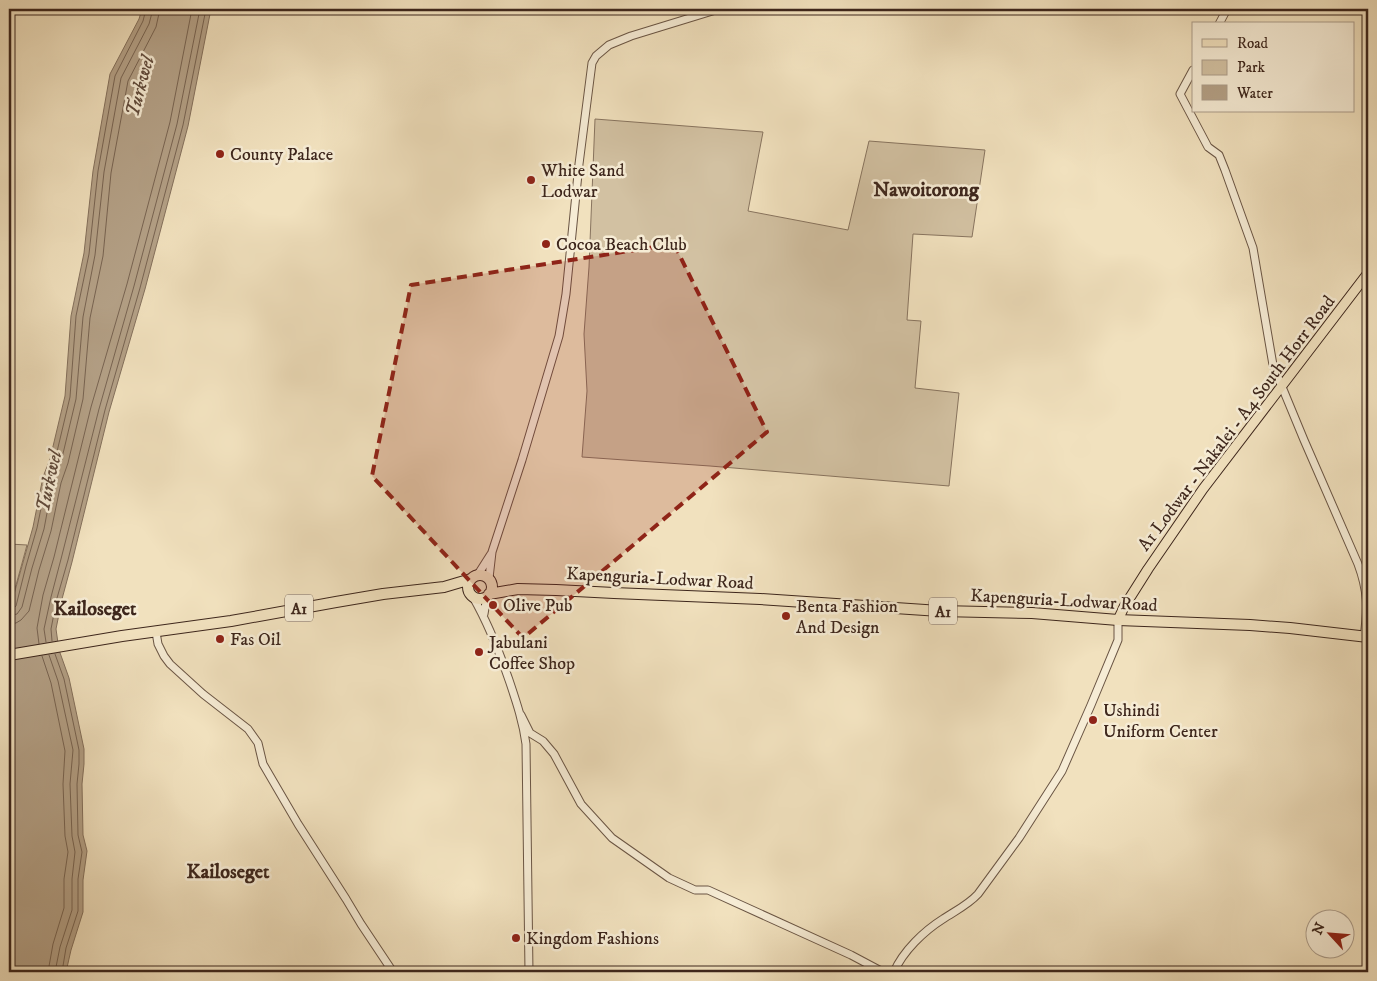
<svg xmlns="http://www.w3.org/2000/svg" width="1377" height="981" viewBox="0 0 1377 981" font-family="'IM FELL DW Pica',serif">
<rect width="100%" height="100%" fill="#f1e1be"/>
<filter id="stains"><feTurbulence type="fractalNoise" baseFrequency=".004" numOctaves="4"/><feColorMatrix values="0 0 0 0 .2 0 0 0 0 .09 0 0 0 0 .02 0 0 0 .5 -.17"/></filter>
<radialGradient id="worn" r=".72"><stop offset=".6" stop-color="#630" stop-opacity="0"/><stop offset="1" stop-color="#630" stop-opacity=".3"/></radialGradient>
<!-- green -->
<path fill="#d2c1a2" stroke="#88745f" d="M 595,119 L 763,132 L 748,211 L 848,230 L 869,141 L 985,150 L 972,237 L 913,234 L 907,320 L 921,321 L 915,388 L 959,393 L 949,486 L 710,466 L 582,457 L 587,391 L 584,334 L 589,267 Z
M 9,544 L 27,545 L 10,607 L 9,607 Z"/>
<!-- water -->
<path fill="#b4a187" stroke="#84705c" d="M 142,9 L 211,9 L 188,126 L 145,289 L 109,412 L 72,562 L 62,599 L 56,629 L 59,650 L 69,678 L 84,749 L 84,764 L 82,784 L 83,835 L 87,851 L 83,880 L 83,912 L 71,950 L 66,972 L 9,972 L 9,612 L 33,527 L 43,477 L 50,459 L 65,396 L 71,316 L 84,253 L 93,171 L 110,74 L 139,19 Z"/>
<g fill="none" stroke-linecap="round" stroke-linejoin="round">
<!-- shore -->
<path stroke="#786452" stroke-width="1" d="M 9,610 L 13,609 L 16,606 L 26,566 L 37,528 L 47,479 L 55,460 L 70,397 L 76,316 L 89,254 L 98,171 L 115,76 L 143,21 L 146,9
M 9,616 L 17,614 L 22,607 L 32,568 L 44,529 L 53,481 L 61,462 L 76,399 L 83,317 L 95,255 L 104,172 L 121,78 L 149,24 L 153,9
M 9,624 L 16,623 L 21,620 L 29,611 L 39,570 L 51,531 L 61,483 L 68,463 L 83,399 L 90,318 L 103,256 L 111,173 L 128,81 L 156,27 L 160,9
M 52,641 L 51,629 L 57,598 L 68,560 L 105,410 L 140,288 L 183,125 L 206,9
M 46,642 L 44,629 L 51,597 L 61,559 L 99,409 L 134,286 L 177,124 L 200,9
M 39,644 L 37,628 L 43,595 L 54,557 L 91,407 L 127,284 L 170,122 L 192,9
M 55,654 L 64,679 L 79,750 L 79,764 L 77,784 L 78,835 L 82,852 L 78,879 L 78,911 L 66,948 L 62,972
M 49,655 L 58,681 L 73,750 L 70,784 L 72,836 L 75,852 L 72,879 L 72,910 L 60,947 L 55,972
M 42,656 L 51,683 L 65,751 L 63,784 L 65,836 L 68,852 L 64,879 L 64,908 L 53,944 L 48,972"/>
<!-- minor casing -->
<g stroke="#6a5544" stroke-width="9">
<path id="minor" d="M 1219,24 L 1227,9
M 1193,70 L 1180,94 L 1208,147 L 1219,155 L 1225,170 L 1253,248 L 1273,365 L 1304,440 L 1358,564 C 1368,591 1368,608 1364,637
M 477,576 L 491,554
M 489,578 L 492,552 L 522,460 L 559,336 L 566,294 L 579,164 L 592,63 L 596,56 L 609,45 L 631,36 L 719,9
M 473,597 C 488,623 499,651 509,680 C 516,701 523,721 526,744 L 529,972
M 484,614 L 487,596
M 156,632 L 158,644 L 164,656 L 170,664 L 203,694 L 248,729 L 258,743 L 263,764 L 298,824 L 346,899 L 361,924 L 393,972
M 521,715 L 530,733 L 543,741 L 554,754 L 581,804 L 612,838 L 669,878 L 695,890 L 708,890 L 851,955 L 883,972
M 894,972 C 903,951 924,931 943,919 C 955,911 968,905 978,894 L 1019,838 L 1062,771 L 1091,705 L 1118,640 L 1118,620"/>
</g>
<!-- major casing -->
<g stroke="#3d261c" stroke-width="11">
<path id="major" d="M 1118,620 L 1124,607 L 1148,569 L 1203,489 L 1368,273"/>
</g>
<!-- highway casing -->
<g stroke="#3d261c" stroke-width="12">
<path id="highway" d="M468 587a12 12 0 1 1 24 0a12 12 0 1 1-24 0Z
M 489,594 L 518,589 L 556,590 L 614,593 L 760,599 L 940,611 L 1032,613 L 1118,620 L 1250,625 L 1290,628 L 1368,637
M 9,655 L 122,636 L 231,621 L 336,602 L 383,594 L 444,587 L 471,579"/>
</g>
<!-- minor -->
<use href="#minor" stroke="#f6ecd5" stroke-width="7"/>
<!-- major -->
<use href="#major" stroke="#f1e1be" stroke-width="9"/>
<!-- highway -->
<use href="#highway" stroke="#f1e1be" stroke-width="10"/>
</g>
<!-- marked area -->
<path fill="#8f2418" fill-opacity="0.2" stroke="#8f2418" stroke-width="4" stroke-dasharray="10 6" stroke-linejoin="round" d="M 674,244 L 767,432 L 523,638 L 372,476 L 411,285 Z"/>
<!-- markers -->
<g fill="#8f2418" stroke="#f6ecd5" stroke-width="2">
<circle cx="220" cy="154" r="5"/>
<circle cx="531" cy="180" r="5"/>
<circle cx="546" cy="244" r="5"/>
<circle cx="493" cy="605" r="5"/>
<circle cx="786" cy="616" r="5"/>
<circle cx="220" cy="639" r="5"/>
<circle cx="479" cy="652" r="5"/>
<circle cx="1093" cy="720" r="5"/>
<circle cx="516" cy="938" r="5"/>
</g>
<g text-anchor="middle" stroke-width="5" stroke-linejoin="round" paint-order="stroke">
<!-- shield labels -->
<g fill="#f6ecd5" stroke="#746154" stroke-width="1">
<rect x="285" y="594.5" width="28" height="27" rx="4"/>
<rect x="929" y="597.5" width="28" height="27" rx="4"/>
</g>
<g font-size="16" font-weight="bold" fill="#3d261c">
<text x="299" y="614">A1</text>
<text x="943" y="617">A1</text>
</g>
<!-- poi labels -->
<g font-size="18" fill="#3d261c" stroke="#f6ecd5" text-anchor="start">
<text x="230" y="160">County Palace</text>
<text x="541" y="176">White Sand<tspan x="541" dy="21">Lodwar</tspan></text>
<text x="556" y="250">Cocoa Beach Club</text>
<text x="503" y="611">Olive Pub</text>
<text x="796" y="612">Benta Fashion<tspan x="796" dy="21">And Design</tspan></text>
<text x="230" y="645">Fas Oil</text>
<text x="489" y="648">Jabulani<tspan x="489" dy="21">Coffee Shop</tspan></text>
<text x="1103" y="716">Ushindi<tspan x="1103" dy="21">Uniform Center</tspan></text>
<text x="526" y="944">Kingdom Fashions</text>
</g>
<!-- street labels -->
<g font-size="18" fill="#3d261c" stroke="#f6ecd5">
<text transform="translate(1236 423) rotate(-53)" y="6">A1 Lodwar - Nakalei - A4 South Horr Road</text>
<text transform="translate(660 578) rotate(3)" y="6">Kapenguria-Lodwar Road</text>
<text transform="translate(1064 600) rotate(3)" y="6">Kapenguria-Lodwar Road</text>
</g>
<!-- water labels -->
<g font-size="19" font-style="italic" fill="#614b3c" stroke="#f6ecd5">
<text transform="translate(139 86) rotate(-75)" y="7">Turkwel</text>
<text transform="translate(48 481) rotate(-78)" y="7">Turkwel</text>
</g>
<!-- quarter labels -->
<g font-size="20" font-weight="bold" fill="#3d261c" stroke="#f6ecd5">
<text x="926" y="196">Nawoitorong</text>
<text x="95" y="615">Kailoseget</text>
<text x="228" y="878">Kailoseget</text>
</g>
</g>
<!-- margin -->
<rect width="1377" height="981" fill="none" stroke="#f1e1be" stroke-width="30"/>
<rect x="10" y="10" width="1357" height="961" fill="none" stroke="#3d261c" stroke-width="2.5"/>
<rect x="15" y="15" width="1347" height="951" fill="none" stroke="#3d261c"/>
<!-- legend -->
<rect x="1192" y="22" width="162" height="90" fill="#f6ecd5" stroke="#ac9d8b"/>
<rect x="1202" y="39" width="25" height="8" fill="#f1e1be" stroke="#ac9d8b"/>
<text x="1237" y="48" font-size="15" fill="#3d261c">Road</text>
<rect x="1202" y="60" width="25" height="15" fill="#d2c1a2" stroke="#ac9d8b"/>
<text x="1237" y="72" font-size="15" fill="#3d261c">Park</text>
<rect x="1202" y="85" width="25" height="15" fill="#b4a187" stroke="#ac9d8b"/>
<text x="1237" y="98" font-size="15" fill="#3d261c">Water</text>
<!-- north arrow -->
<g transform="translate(1330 934) rotate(296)"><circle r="24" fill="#f6ecd5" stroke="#ac9d8b"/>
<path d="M0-4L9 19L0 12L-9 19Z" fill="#8f2418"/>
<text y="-8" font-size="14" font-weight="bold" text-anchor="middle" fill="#3d261c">N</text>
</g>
<rect width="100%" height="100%" filter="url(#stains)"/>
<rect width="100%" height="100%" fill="url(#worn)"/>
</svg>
